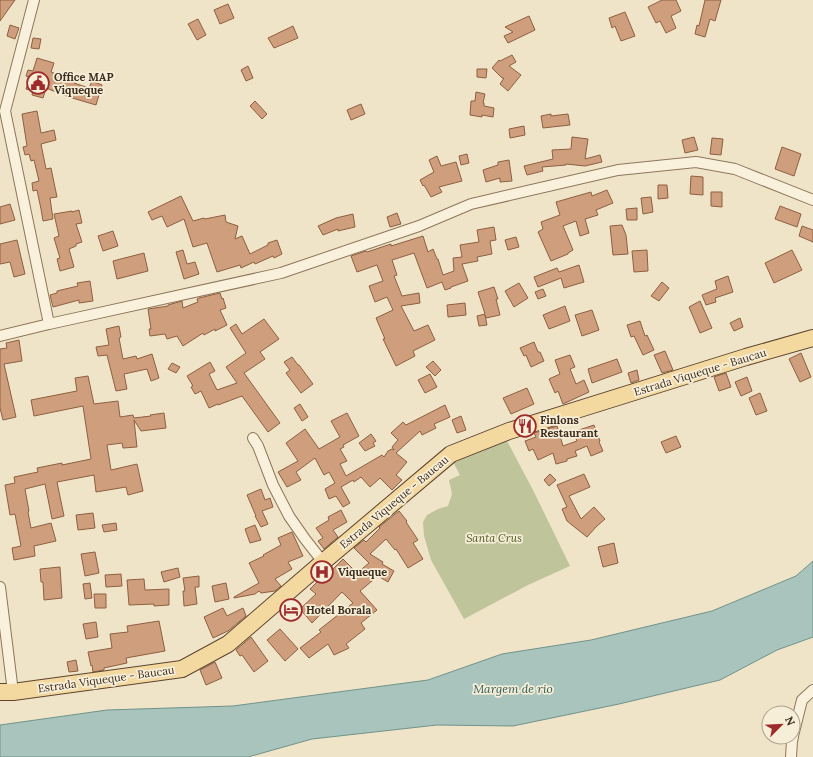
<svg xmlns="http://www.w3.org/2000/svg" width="813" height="757" viewBox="0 0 813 757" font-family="Lora,serif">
<rect width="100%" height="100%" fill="#f0e4c8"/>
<!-- cemetery -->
<path fill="#bfc49a" d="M 506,439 L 534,492 L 570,566 L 528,585 L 464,619 L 431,560 L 424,536 L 423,522 L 427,515 L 438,509 L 448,506 L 452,494 L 449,480 L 460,475 L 452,460 Z"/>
<!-- water -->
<path fill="#a9c4bc" stroke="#6f938a" d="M 813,561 L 813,637 L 777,650 L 720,680 L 619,704 L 513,726 L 437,725 L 312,739 L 248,757 L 0,757 L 0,725 L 107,710 L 233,706 L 428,680 L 502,654 L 591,640 L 712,611 L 796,576 Z"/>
<!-- building -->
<path fill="#cf9f7d" stroke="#8d5f41" d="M 0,0 L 15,0 L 0,21 Z
M 662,0 L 676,0 L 681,11 L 671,16 L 676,28 L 666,33 L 660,21 L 656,23 L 648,7 Z
M 705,0 L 721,0 L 715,21 L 710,19 L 705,37 L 695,34 L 697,25 L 699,26 Z
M 228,4 L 234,18 L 220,24 L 214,10 Z
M 625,12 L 635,36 L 621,41 L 615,26 L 612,28 L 609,18 Z
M 529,16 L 535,30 L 508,43 L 504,36 L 513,32 L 505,27 Z
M 198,19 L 206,35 L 197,40 L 188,24 Z
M 10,25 L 19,28 L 15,39 L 7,36 Z
M 293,26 L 298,38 L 274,48 L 268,38 Z
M 33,38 L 41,39 L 39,49 L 31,48 Z
M 512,55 L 516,62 L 509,66 L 521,75 L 508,91 L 500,84 L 504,78 L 502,78 L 492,68 L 499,60 L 500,61 Z
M 37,58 L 54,63 L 51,72 L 75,81 L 74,83 L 89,88 L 92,81 L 102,85 L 96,105 L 69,97 L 46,88 L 43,98 L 32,95 L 33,91 L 26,89 L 30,77 L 26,76 L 28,70 L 33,71 Z
M 248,66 L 253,78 L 246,81 L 241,70 Z
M 477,69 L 487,69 L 486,78 L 477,77 Z
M 476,92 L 485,94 L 483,103 L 484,103 L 484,106 L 494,108 L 493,117 L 482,115 L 482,117 L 470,115 L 471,101 L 475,101 Z
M 255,101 L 267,114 L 262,119 L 250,106 Z
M 361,104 L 365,114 L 351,120 L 347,110 Z
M 37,111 L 41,133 L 54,130 L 56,140 L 41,144 L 46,169 L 51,168 L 57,197 L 50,198 L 53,219 L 43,221 L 41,209 L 37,190 L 33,191 L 32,183 L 39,181 L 34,160 L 31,161 L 29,154 L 25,155 L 23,147 L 27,146 L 22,114 Z
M 551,114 L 551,116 L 568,114 L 570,125 L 543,128 L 541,116 Z
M 524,126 L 525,135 L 510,138 L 509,129 Z
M 572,137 L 588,139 L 585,159 L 600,155 L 602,162 L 585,166 L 566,164 L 566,165 L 542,167 L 543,171 L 527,175 L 524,166 L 553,159 L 552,150 L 571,149 Z
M 694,137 L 698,150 L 685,153 L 682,140 Z
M 712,138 L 723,139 L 721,155 L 710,154 Z
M 782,147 L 801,154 L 794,176 L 775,169 Z
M 467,154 L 469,163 L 461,165 L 459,156 Z
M 437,156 L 441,166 L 456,162 L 462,181 L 439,187 L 442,192 L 431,197 L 424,185 L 423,186 L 420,180 L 434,172 L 429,160 Z
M 509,160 L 512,181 L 500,182 L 500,178 L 486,182 L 483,170 L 498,165 L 498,162 Z
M 691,176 L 703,177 L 703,195 L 690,194 Z
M 658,185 L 667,185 L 668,198 L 658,199 Z
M 607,190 L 613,203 L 596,210 L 598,215 L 585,219 L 589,233 L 580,236 L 576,221 L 563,226 L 573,250 L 568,253 L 568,254 L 551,261 L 538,232 L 543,229 L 541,222 L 560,215 L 556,202 L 591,192 L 592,196 Z
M 711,192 L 722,192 L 722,207 L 711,206 Z
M 181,196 L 193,221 L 204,218 L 205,219 L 225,215 L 226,222 L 238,226 L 235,239 L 242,236 L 250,254 L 268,245 L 268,243 L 277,240 L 282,254 L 274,258 L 273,256 L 255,264 L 254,262 L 241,268 L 240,265 L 217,272 L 207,243 L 193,247 L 184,219 L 167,227 L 162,216 L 152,220 L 148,212 Z
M 651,197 L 653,212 L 643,214 L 641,198 Z
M 10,204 L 15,220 L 0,224 L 0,207 Z
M 780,206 L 801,214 L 797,227 L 775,219 Z
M 637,208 L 637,220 L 627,220 L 626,209 Z
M 79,210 L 82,223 L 76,224 L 82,242 L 76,244 L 76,246 L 69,249 L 74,267 L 60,271 L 57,259 L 60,258 L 54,238 L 59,236 L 54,214 L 72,211 L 72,212 Z
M 397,213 L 401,224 L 390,227 L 387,217 Z
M 353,214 L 355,227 L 338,231 L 338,229 L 323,235 L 318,226 L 336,218 Z
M 622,225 L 626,235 L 628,254 L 613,255 L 610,226 Z
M 802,226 L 813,230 L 813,242 L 799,236 Z
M 494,227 L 496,240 L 490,241 L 492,254 L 477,257 L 478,261 L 462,264 L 468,281 L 451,287 L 451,288 L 445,290 L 442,282 L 427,288 L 414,253 L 392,260 L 397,275 L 394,276 L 402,296 L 419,293 L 420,303 L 401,306 L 414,331 L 428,325 L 435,340 L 413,351 L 415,356 L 396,366 L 383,339 L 385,339 L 376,318 L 393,310 L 387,297 L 375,302 L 369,286 L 383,281 L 377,265 L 357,272 L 351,256 L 366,251 L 367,252 L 391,244 L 391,246 L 423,236 L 428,252 L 433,249 L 437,259 L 438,259 L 443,275 L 454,271 L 453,258 L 462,257 L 460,245 L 479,242 L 477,230 Z
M 113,231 L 118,246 L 103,251 L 98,236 Z
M 516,237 L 519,247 L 508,250 L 505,240 Z
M 17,240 L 25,274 L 14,277 L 10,262 L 0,264 L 0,244 Z
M 183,250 L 187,264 L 195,262 L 199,274 L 184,279 L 176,252 Z
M 647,250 L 648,271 L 634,272 L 632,251 Z
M 792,250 L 802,270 L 774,283 L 765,263 Z
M 144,253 L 148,271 L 117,279 L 113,261 Z
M 579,265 L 584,282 L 564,288 L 561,278 L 538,287 L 534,277 L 557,268 L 559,272 Z
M 728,276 L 733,292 L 715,298 L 716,302 L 706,305 L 702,295 L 717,289 L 715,281 Z
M 90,281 L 93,301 L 79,303 L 79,300 L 53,307 L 50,295 L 57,293 L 57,291 L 78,286 L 77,283 Z
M 662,282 L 669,288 L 659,301 L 651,296 Z
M 519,283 L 528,298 L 514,307 L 505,291 Z
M 494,287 L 498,299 L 496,299 L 500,315 L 486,318 L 485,315 L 487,325 L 479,326 L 477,316 L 485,314 L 478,292 Z
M 543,289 L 546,296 L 538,299 L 535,292 Z
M 220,293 L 222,299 L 223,298 L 226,308 L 220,310 L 227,325 L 215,331 L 215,329 L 204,335 L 203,333 L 183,346 L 177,336 L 167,339 L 165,334 L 150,336 L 149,329 L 151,329 L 148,309 L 168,306 L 168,305 L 182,301 L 183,308 L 198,302 L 197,299 L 199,298 Z
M 700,301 L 712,328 L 700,333 L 689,307 Z
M 465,303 L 466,315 L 448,317 L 447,305 Z
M 565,306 L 570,321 L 549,329 L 543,315 Z
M 592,310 L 599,330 L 582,336 L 575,315 Z
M 740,318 L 743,327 L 734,331 L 730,323 Z
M 264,319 L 279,339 L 260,352 L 265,359 L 244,373 L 280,423 L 268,432 L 242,396 L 218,405 L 218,404 L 209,408 L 201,391 L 195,394 L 191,387 L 193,386 L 187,376 L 210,362 L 215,371 L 209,374 L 217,390 L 237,383 L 226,367 L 246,353 L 230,328 L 236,324 L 242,334 Z
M 640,321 L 645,336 L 647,335 L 654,350 L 643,355 L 634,336 L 631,337 L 627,325 Z
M 119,326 L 121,337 L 119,338 L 123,359 L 136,356 L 137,359 L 152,354 L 159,378 L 151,381 L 147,369 L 124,374 L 127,389 L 116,391 L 107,355 L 98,356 L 96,347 L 109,345 L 106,329 Z
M 19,340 L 22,361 L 4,364 L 16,417 L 3,420 L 0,408 L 0,349 L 7,348 L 6,343 Z
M 534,342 L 538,352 L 540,352 L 544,361 L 531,367 L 526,355 L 524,356 L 520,348 Z
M 665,351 L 673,370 L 662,373 L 654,355 Z
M 801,353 L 811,377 L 800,382 L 789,359 Z
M 570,355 L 575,367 L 570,369 L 576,384 L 584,380 L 589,392 L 563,404 L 558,391 L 555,393 L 549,379 L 560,374 L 555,360 Z
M 292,357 L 298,365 L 299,365 L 313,384 L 301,393 L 286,373 L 290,370 L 284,362 Z
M 617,359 L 622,372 L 592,383 L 588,369 Z
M 433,361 L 441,370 L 435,376 L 426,367 Z
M 172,363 L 180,367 L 176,373 L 168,369 Z
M 637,370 L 639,380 L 631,383 L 628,373 Z
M 726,373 L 731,387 L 719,391 L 714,377 Z
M 430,374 L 437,387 L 425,393 L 418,380 Z
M 88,376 L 94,404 L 118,401 L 120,417 L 133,415 L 134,418 L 151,416 L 150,415 L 164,413 L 166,428 L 141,431 L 134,420 L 137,447 L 123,448 L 122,443 L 107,445 L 111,470 L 137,464 L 143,491 L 128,495 L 126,487 L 96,492 L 94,475 L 57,482 L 64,516 L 52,519 L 45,484 L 25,489 L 29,511 L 28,512 L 31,528 L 51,523 L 56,541 L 34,546 L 35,556 L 14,560 L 12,548 L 21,546 L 15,514 L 10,515 L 5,485 L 15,483 L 14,477 L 38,472 L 37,468 L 62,463 L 62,465 L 91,459 L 83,406 L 34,416 L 31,400 L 77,391 L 75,378 Z
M 747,377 L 752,391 L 741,396 L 735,382 Z
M 527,388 L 534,404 L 511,414 L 503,398 Z
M 760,393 L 767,411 L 756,415 L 749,398 Z
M 300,404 L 308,417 L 302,421 L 294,408 Z
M 445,405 L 450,417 L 434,424 L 436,428 L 422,435 L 420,431 L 396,453 L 407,462 L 396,475 L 402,480 L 392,490 L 380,478 L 370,487 L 361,477 L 354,482 L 353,480 L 341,487 L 350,503 L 343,507 L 336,496 L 329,499 L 325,489 L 335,483 L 329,472 L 324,475 L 315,458 L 296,472 L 301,480 L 287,487 L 278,472 L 298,461 L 286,443 L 305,429 L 319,449 L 340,437 L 331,421 L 347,413 L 359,436 L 343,445 L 344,447 L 340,449 L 347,461 L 340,464 L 346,476 L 382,455 L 384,457 L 388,451 L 392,449 L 394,450 L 392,447 L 398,440 L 391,433 L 403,422 L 406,425 Z
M 461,416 L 466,430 L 457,433 L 452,420 Z
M 594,425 L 600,441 L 599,442 L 603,451 L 591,456 L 587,446 L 575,451 L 577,456 L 567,459 L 567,461 L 556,464 L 553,453 L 538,460 L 533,449 L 529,451 L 525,441 L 536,437 L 534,433 L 557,426 L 563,446 L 577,441 L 573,432 Z
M 371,434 L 376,441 L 373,443 L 375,446 L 365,451 L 359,443 Z
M 676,436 L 681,447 L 666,453 L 661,442 Z
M 550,474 L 556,480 L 549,486 L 544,480 Z
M 584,474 L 590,487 L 569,496 L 581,519 L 594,507 L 605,519 L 596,527 L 587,537 L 567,521 L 562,509 L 567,507 L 557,485 Z
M 261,489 L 265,500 L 270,498 L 273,507 L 262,511 L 268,524 L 261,527 L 255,516 L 256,516 L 247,495 Z
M 341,510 L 347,522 L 333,530 L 338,537 L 324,549 L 318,541 L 323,538 L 316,528 L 329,520 L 328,517 Z
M 399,511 L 407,521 L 406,522 L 418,540 L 413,543 L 423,559 L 408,568 L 396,549 L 395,550 L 386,539 L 370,554 L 383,562 L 382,564 L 394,571 L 388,582 L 378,576 L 360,591 L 377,610 L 361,623 L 365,629 L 346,644 L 349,648 L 334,655 L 328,644 L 309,658 L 300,648 L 321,632 L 319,630 L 353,603 L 342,592 L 312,623 L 300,609 L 316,594 L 310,589 L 321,578 L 322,580 L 343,559 L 357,573 L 369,563 L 354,548 L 364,540 L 366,542 L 380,528 L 379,527 Z
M 93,513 L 95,528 L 78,530 L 76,515 Z
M 116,523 L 117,530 L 104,532 L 102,525 Z
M 255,525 L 261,540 L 250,543 L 245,529 Z
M 292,532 L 303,556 L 288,562 L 292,569 L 275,579 L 281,586 L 275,591 L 261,593 L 259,591 L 255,594 L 234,598 L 234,597 L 259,583 L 249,563 L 264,556 L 263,555 L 281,545 L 278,538 Z
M 614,543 L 618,563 L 603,567 L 598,547 Z
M 95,552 L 99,573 L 85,576 L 81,554 Z
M 60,567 L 62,598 L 44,600 L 43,582 L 41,582 L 40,569 Z
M 178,568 L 180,577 L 164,582 L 161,572 Z
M 121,574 L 122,586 L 106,587 L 105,575 Z
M 199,576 L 199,587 L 195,587 L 197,604 L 184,606 L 183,591 L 185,591 L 183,578 Z
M 144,579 L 145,590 L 169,589 L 169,605 L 154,606 L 154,604 L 129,605 L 127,580 Z
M 90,583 L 92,598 L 85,599 L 83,584 Z
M 226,583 L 229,599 L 215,602 L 212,586 Z
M 94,594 L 106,594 L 106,608 L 95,608 Z
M 290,606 L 297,613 L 290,621 L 281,613 Z
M 223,608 L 227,616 L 243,608 L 246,616 L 228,631 L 213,638 L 204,617 Z
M 159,621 L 165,651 L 126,658 L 127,663 L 104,668 L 104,670 L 93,672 L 92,665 L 91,666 L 88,652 L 112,648 L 110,634 L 128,632 L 127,626 Z
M 96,622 L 98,637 L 86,639 L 83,624 Z
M 280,629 L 298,649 L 285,661 L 267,640 Z
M 251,637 L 268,661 L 254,672 L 242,655 L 240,656 L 236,650 Z
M 76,660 L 78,671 L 69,672 L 67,662 Z
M 215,662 L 222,678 L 206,685 L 200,670 Z"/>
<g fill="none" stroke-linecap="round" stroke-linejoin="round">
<!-- street casing -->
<g stroke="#8d765c" stroke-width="12">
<path id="street" d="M 34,0 L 5,111 L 49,324
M 0,336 L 49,324 L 281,273 L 419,226 L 471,204 L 618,170 L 696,162 L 735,169 L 813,200
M 253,438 L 258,446 L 273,485 L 289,516 L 305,539 L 323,562
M 0,587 L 13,692
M 793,736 L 802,700 L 813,690
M 791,757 L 792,741 L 793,737"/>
</g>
<!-- primary casing -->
<g stroke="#5b4430" stroke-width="18">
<path id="primary" d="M 0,692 L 13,692 L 182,669 L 228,644 L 323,562 L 451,454 L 509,431 L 746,357 L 813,338"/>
</g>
<!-- street -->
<use href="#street" stroke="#faf1dc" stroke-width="10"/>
<!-- primary -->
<use href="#primary" stroke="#f3d9a0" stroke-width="16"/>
</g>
<!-- icons -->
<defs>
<g id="civic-ring" transform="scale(1.15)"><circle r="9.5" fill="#f7eed8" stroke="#9e2a2b" stroke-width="1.5"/><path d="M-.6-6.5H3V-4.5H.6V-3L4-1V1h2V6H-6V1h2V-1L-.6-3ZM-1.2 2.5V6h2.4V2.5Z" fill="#9e2a2b"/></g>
<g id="restaurant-ring" transform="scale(1.15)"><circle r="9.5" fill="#f7eed8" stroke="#9e2a2b" stroke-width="1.5"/><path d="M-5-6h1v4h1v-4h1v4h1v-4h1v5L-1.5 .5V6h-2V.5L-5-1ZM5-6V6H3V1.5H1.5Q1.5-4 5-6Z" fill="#9e2a2b"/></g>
<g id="hospital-ring" transform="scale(1.15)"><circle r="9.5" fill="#f7eed8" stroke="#9e2a2b" stroke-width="1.5"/><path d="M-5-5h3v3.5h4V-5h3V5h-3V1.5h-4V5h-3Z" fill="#9e2a2b"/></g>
<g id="hotel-ring" transform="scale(1.15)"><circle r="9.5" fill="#f7eed8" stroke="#9e2a2b" stroke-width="1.5"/><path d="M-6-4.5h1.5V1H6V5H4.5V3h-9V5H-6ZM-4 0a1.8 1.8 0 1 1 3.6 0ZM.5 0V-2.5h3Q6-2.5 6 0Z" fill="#9e2a2b"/></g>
</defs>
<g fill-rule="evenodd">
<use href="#civic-ring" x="38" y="83"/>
<use href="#restaurant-ring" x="525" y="426"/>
<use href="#hospital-ring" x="322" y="572"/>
<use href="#hotel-ring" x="291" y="610"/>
</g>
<g text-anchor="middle" stroke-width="3.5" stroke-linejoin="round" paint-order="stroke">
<!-- poi labels -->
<g font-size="11" font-weight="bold" fill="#3d2e20" stroke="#f7eed8" text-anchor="start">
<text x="54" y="81">Office MAP<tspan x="54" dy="13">Viqueque</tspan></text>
<text x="540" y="424">Finlons<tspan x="540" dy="13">Restaurant</tspan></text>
<text x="338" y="576">Viqueque</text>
<text x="306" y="614">Hotel Borala</text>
</g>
<!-- street labels -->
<g font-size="11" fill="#3d2e20" stroke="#f7eed8">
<text transform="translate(700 372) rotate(-17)" y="4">Estrada Viqueque - Baucau</text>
<text transform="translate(394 502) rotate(-40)" y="4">Estrada Viqueque - Baucau</text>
<text transform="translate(106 679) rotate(-8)" y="4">Estrada Viqueque - Baucau</text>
</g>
<!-- park labels -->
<g font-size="11" font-style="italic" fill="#4d5a26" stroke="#f7eed8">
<text x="494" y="542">Santa Crus</text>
</g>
<!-- water labels -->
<g font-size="12" font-style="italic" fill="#2f5d5a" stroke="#f7eed8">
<text x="513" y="693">Margem de rio</text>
</g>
</g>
<!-- north arrow -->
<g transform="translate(781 725) rotate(66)"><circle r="19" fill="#f7eed8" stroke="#ada18e"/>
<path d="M0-3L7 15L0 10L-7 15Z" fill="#9e2a2b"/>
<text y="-6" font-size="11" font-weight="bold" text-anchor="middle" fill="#3d2e20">N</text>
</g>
</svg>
